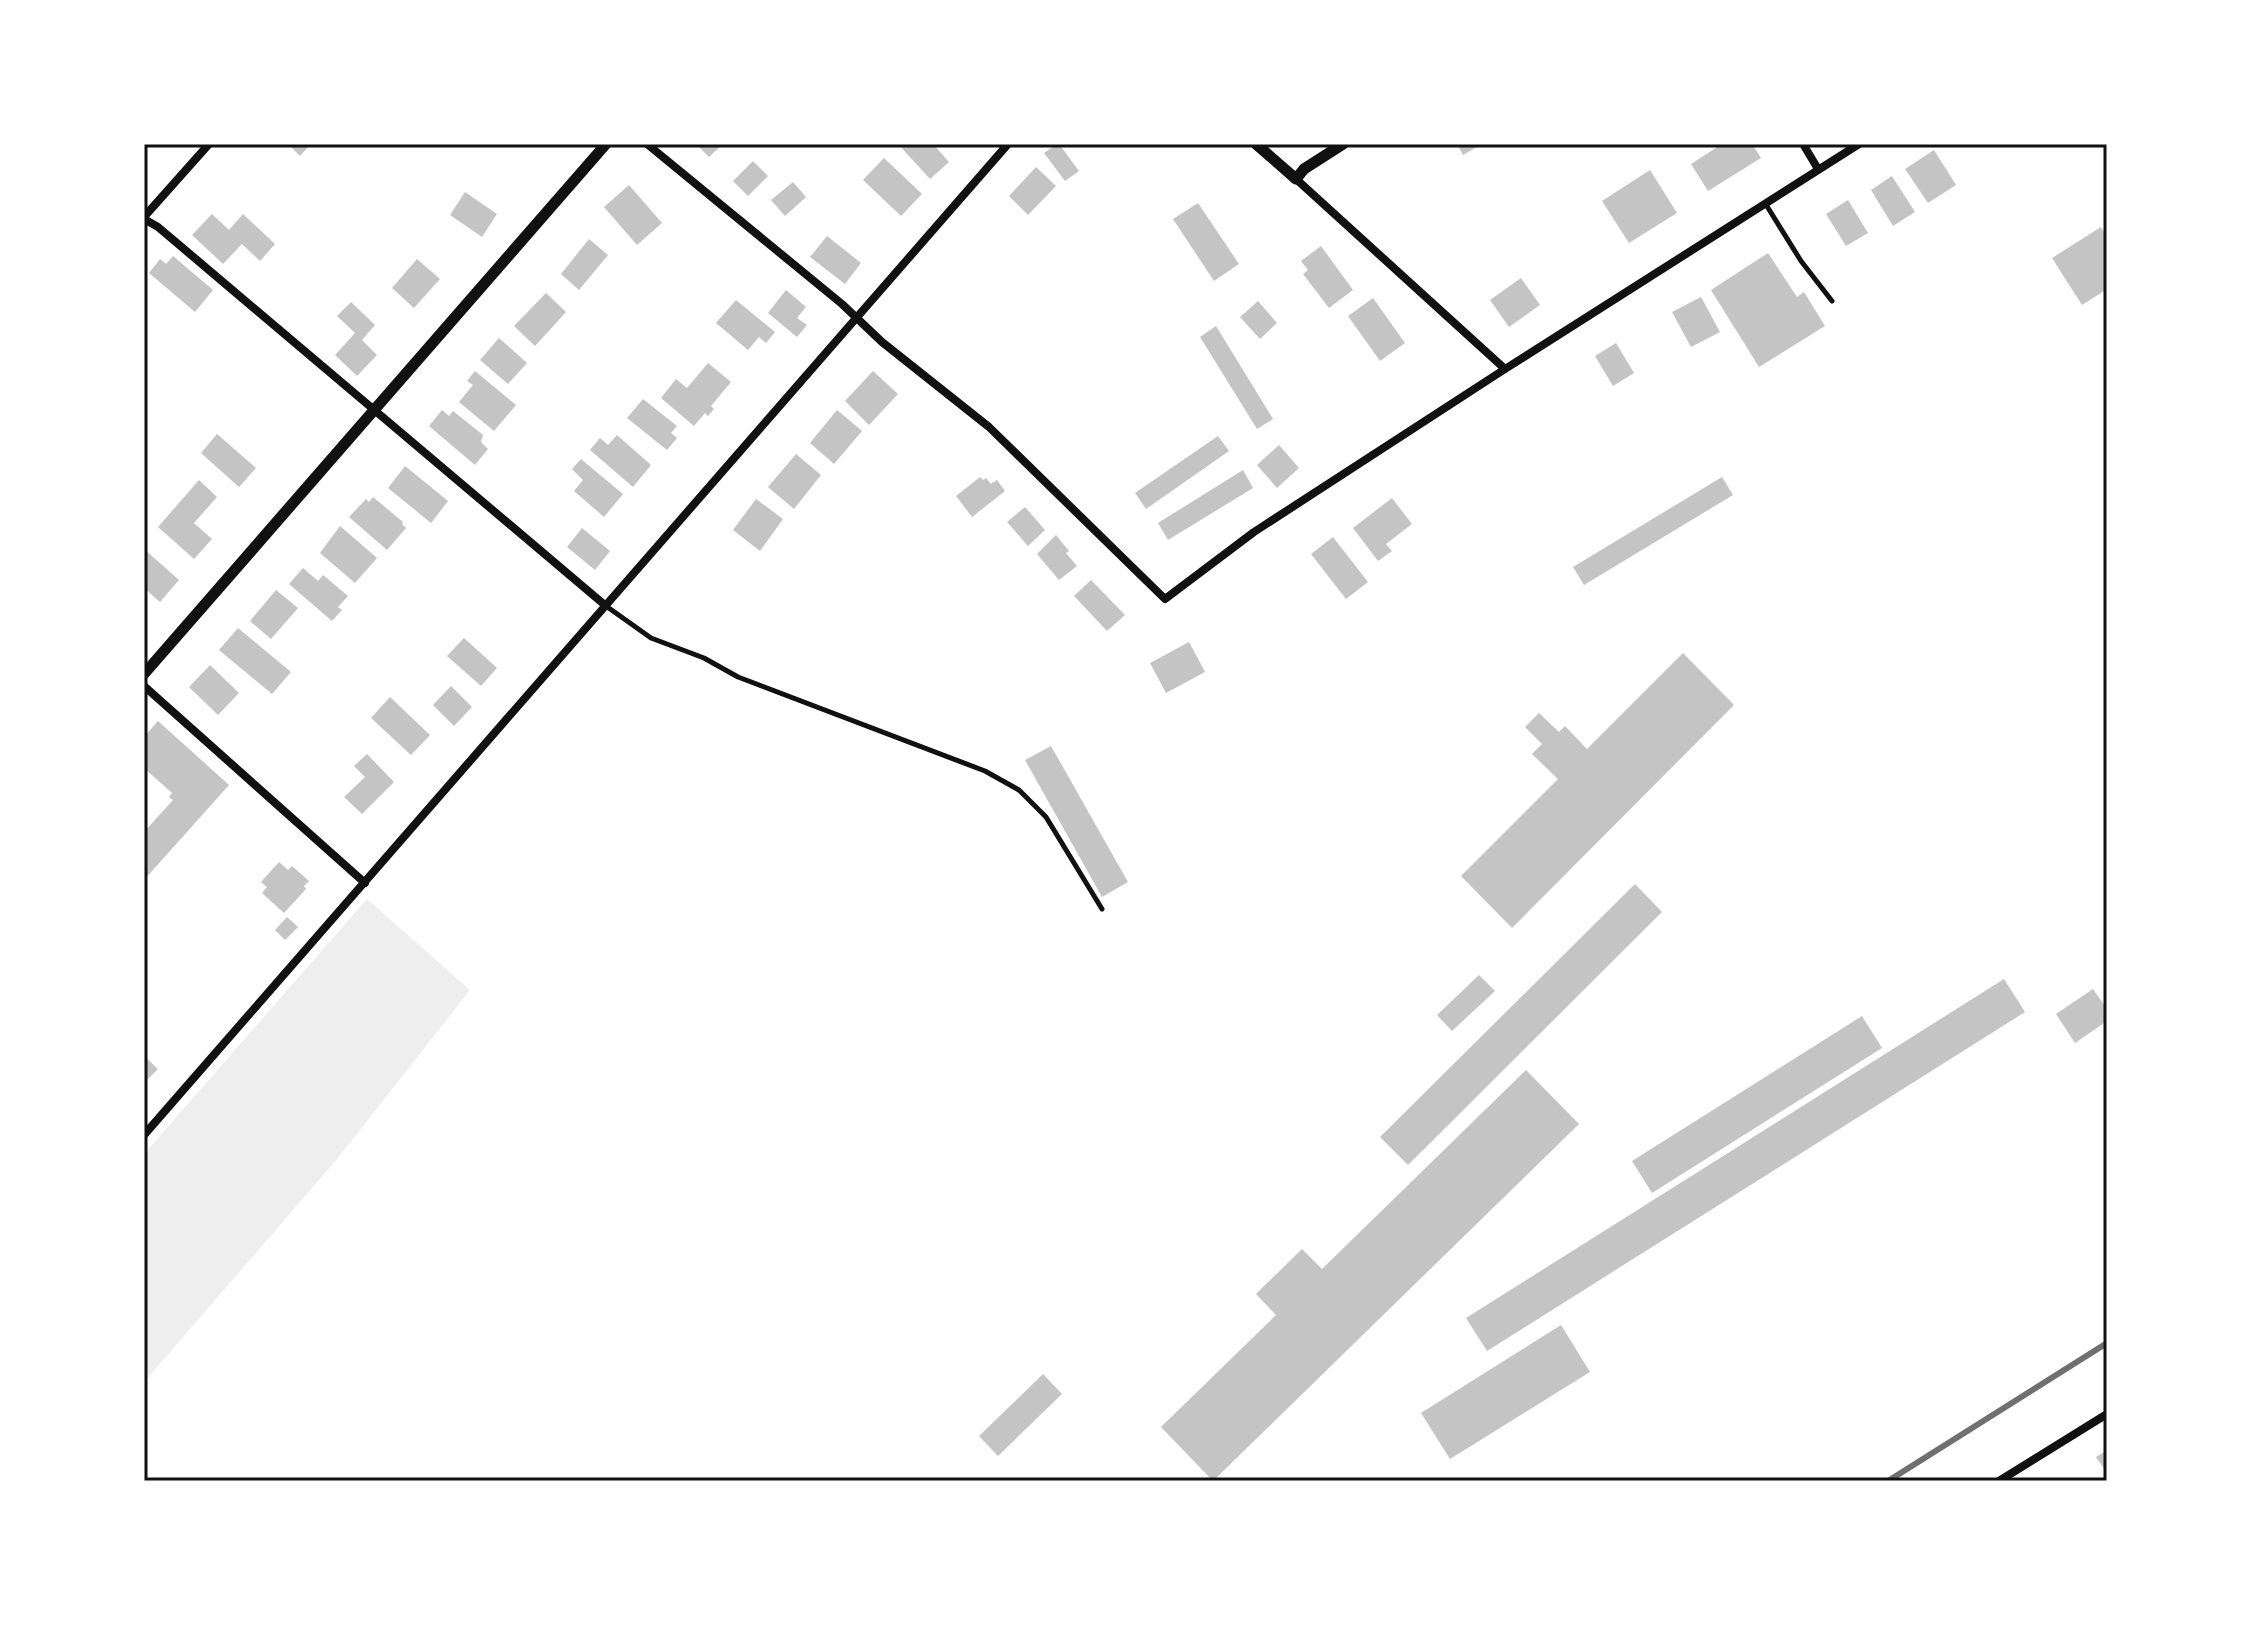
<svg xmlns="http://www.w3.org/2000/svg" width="2251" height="1625" viewBox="0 0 2251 1625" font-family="Roboto,sans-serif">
<rect width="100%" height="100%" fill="#fff"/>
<!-- green -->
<path fill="#eee" d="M 367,899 L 470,990 L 338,1158 L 144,1382 L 144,1154 Z"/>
<!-- building -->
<path fill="#c4c4c4" d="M 288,144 L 311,144 L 300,156 Z
M 696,144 L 723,144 L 709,157 Z
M 898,144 L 933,144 L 949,162 L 930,179 Z
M 1057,144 L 1059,144 L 1079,171 L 1065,181 L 1044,153 Z
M 1457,144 L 1482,144 L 1463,155 Z
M 1722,144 L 1752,144 L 1761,158 L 1708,191 L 1691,164 Z
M 1934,150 L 1956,185 L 1928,203 L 1905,169 Z
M 884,158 L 922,194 L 901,216 L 863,180 Z
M 753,161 L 768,176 L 748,196 L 733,181 Z
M 1036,167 L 1056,186 L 1028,215 L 1009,196 Z
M 1650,170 L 1677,213 L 1629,243 L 1602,201 Z
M 1892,176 L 1915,212 L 1893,226 L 1871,190 Z
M 793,182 L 806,197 L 785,216 L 771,200 Z
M 629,185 L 662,223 L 637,245 L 604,207 Z
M 465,192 L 497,214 L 482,237 L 450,215 Z
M 1848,200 L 1868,233 L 1846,246 L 1826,214 Z
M 1198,203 L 1239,264 L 1214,281 L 1173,219 Z
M 212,214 L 229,230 L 243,214 L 275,244 L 260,261 L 242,244 L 223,264 L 192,235 Z
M 2101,227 L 2107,237 L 2107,289 L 2082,305 L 2052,258 Z
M 827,236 L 861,263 L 845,284 L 810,257 Z
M 589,239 L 608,255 L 579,290 L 561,274 Z
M 1321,246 L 1353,290 L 1329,308 L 1303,274 L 1308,270 L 1301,261 Z
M 1768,253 L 1797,297 L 1804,292 L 1825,326 L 1759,367 L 1711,290 Z
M 173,256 L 213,290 L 195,312 L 149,273 L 160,259 L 166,264 Z
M 417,259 L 440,279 L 414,308 L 392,288 Z
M 1521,278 L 1540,305 L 1509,327 L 1490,300 Z
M 786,290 L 806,307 L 797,318 L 807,325 L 797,337 L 768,313 Z
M 546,293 L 566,312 L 535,346 L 514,326 Z
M 1701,297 L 1720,332 L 1691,347 L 1672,312 Z
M 1373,298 L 1405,343 L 1380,361 L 1348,316 Z
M 736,300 L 775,332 L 766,343 L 759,337 L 748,350 L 716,323 Z
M 1258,301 L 1277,323 L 1260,339 L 1240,317 Z
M 351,302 L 375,325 L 362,340 L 377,355 L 357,376 L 335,355 L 355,333 L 337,316 Z
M 1216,326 L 1273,419 L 1257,429 L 1200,337 Z
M 499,338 L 527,363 L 508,384 L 480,360 Z
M 1616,343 L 1634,373 L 1613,386 L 1595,356 Z
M 708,363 L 731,382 L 711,406 L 714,409 L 708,416 L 705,413 L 694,426 L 661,398 L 676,379 L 687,388 Z
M 475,371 L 516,405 L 494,431 L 459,402 L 473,385 L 467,381 Z
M 873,371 L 898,394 L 869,425 L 845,401 Z
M 643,399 L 677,426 L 671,433 L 677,438 L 667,450 L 627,418 Z
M 442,410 L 449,416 L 453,411 L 483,435 L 481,442 L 488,449 L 475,465 L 429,426 Z
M 837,410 L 862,431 L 834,464 L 810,443 Z
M 217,434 L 256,468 L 239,487 L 201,453 Z
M 617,435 L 651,465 L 633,487 L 590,450 L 600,438 L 608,445 Z
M 1218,436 L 1229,451 L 1146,509 L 1135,493 Z
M 1279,445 L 1299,468 L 1277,488 L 1257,465 Z
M 796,454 L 821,475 L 794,509 L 768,487 Z
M 581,459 L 623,494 L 604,517 L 574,491 L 583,480 L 572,469 Z
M 405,466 L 448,501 L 431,523 L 388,488 Z
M 1243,470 L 1253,488 L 1168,540 L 1158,523 Z
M 980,477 L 983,480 L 986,478 L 991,484 L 997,480 L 1005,491 L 972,517 L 956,496 Z
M 1722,477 L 1733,495 L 1584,585 L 1573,567 Z
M 199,480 L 217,497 L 194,523 L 212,539 L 194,559 L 158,527 Z
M 373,497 L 403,522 L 402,524 L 406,528 L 387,550 L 349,517 L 366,499 L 369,502 Z
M 1392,498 L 1412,524 L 1386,544 L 1392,551 L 1378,561 L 1353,528 Z
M 756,499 L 783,519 L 760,551 L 733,530 Z
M 1025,507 L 1045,530 L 1028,546 L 1007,522 Z
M 340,526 L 377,558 L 355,583 L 320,553 Z
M 582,528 L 610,551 L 595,570 L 567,547 Z
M 1056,535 L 1069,551 L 1066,553 L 1077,566 L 1059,580 L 1037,554 Z
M 1333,537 L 1368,582 L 1346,599 L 1311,554 Z
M 144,549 L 179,580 L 160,602 L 144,588 Z
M 303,568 L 318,581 L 323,575 L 348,596 L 338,607 L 342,610 L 332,621 L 289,584 Z
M 1091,580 L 1125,615 L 1107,631 L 1074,596 Z
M 276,590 L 298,608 L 271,639 L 250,621 Z
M 238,628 L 291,672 L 272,694 L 219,650 Z
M 464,638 L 497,668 L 481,686 L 447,656 Z
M 1189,642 L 1205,672 L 1166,693 L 1150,663 Z
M 1683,653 L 1734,705 L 1512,928 L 1461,876 L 1558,779 L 1532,754 L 1542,744 L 1525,727 L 1539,713 L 1559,732 L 1565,726 L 1587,749 Z
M 210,665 L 239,693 L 218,715 L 189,687 Z
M 451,686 L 472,707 L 454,726 L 433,705 Z
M 390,697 L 430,735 L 411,755 L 371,718 Z
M 158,721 L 229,785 L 144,880 L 144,832 L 173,800 L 169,797 L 172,793 L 144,768 L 144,737 Z
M 1051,746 L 1128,882 L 1102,897 L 1025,760 Z
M 367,754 L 394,782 L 362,814 L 344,797 L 365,777 L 354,766 Z
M 279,862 L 288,870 L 292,866 L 309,881 L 304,886 L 306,889 L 284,913 L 262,893 L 267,887 L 261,882 Z
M 1635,884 L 1662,912 L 1408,1165 L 1380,1137 Z
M 287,917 L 298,927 L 285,940 L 275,930 Z
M 1479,975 L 1495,991 L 1452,1031 L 1437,1015 Z
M 2004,979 L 2025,1012 L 1487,1351 L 1466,1318 Z
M 2093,989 L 2107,1009 L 2107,1021 L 2075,1043 L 2056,1014 Z
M 1862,1016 L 1882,1048 L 1652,1193 L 1632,1161 Z
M 144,1056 L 158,1069 L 144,1083 Z
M 1526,1070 L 1579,1124 L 1213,1481 L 1161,1427 L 1276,1315 L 1256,1294 L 1302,1249 L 1322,1269 Z
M 1561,1325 L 1590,1372 L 1450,1459 L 1421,1413 Z
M 1043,1374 L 1062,1394 L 998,1456 L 979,1436 Z
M 2107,1450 L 2107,1473 L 2096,1457 Z"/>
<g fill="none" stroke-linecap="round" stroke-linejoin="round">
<!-- service -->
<path stroke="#111" stroke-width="5" d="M 1765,203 L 1801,261 L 1832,301
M 606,606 L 651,638 L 704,658 L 738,677 L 985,771 L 1019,790 L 1046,817 L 1102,909"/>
<!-- minor -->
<path stroke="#111" stroke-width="8" d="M 647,144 L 842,304 L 882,342 L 989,427 L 1165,599 L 1254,532 L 1505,369 L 1859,144
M 1803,144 L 1818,169
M 1296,179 L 1505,369
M 144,217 L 209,144
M 144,219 L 158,227 L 606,606
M 144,686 L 365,883
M 144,1135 L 1008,144
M 1999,1481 L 2107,1414"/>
<!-- tertiary -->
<path stroke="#111" stroke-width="11" d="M 1256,144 L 1296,179 L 1304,169 L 1343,144
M 144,674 L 606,144"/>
<!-- rail -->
<path stroke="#707070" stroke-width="6" d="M 1888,1481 L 2107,1343"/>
</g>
<!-- border -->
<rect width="2251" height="1625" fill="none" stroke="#ffffff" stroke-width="292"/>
<rect x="146" y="146" width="1959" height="1333" fill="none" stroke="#111" stroke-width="3"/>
</svg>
